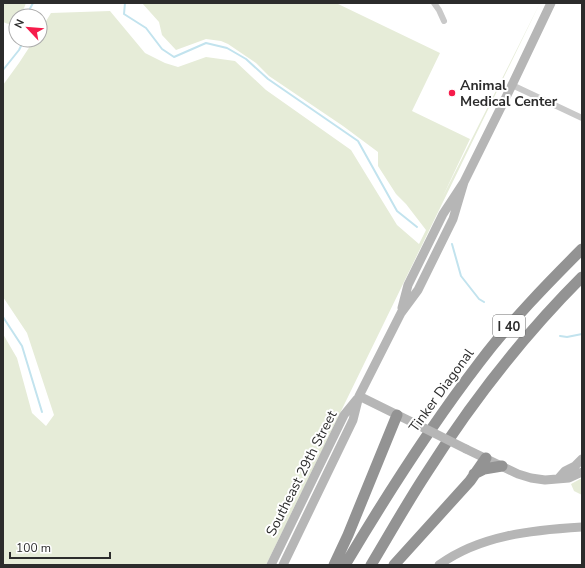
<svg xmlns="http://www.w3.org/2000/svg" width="585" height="568" viewBox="0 0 585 568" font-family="'Nunito Sans',sans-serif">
<rect width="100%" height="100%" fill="#fff"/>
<!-- green -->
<path fill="#e6ecd8" d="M 3,3 L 26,3 L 21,16 L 16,16 L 16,22 L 11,25 L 3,22 Z
M 142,3 L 336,3 L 440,53 L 412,111 L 470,139 L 443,196 L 540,3 L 266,565 L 3,565 L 3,334 L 17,358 L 32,413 L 46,426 L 54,415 L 27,333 L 3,297 L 3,85 L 19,63 L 34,40 L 40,40 L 40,31 L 51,13 L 110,11 L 145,53 L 165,63 L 178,67 L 206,57 L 235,61 L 266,90 L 351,150 L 397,225 L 419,244 L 426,230 L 406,204 L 396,194 L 378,166 L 378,152 L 343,126 L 269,76 L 256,63 L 228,44 L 221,41 L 206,39 L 176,50 L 162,35 L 159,22 Z
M 582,478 L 582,495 L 574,491 L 571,484 Z"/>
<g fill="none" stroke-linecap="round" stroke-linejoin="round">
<!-- stream -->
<path stroke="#c2e3ee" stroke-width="2" d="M 58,3 L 59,3
M 125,3 L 124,14 L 146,28 L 162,49 L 174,57 L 206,43 L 227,48 L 246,59 L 268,79 L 358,141 L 397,211 L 417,227
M 26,16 L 33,3
M 3,70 L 19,50 L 24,40
M 452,244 L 461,276 L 479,299 L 484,302
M 3,317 L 22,346 L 42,412
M 560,336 L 567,337 L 582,334"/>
<!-- minor -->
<path stroke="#c9c9c9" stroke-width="6" d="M 434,3 L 439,10 L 444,21
M 512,85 L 582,118"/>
<!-- secondary -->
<path stroke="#b6b6b6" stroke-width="9" d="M 402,308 L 408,285 L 443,214 L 464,182 L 512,85 L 551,3
M 359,396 L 424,428
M 466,449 L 518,474 L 531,478 L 545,480 L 569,478 L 582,472
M 558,479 L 565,471 L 575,466 L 582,459
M 271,565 L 344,415 L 357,399
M 283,565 L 353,420 L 359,396 L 401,313 L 418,290 L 453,219 L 464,182
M 439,565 C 480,535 533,530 582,527"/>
<!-- motorway -->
<path stroke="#939393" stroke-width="11" d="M 474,474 L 484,469 L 502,466
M 334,565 L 348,535 L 397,415
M 345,565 C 386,496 430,427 479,363 C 510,322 546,285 582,249
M 371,565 C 389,535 407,503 426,474 C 471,403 523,336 582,277
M 394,565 L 470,481 L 486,458"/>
<!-- secondary-bridge -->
<path stroke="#b6b6b6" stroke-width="9" d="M 424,428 L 466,449"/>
</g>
<!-- markers -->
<circle fill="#f61c4b" stroke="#fff" stroke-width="1.5" cx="452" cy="93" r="4"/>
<g text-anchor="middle" stroke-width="4" stroke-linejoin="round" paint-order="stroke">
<!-- shield labels -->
<rect fill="#fff" stroke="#6b6b6b" stroke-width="1" x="493" y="315" width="32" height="22" rx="3"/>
<g font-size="13" font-weight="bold" fill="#2c2c2c">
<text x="509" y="331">I 40</text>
</g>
<!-- poi labels -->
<g font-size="14" font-weight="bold" fill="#2c2c2c" stroke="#fff" text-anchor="start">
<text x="460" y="90">Animal<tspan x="460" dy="16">Medical Center</tspan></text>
</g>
<!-- street labels -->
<g font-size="14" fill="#2c2c2c" stroke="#fff">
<text transform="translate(441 390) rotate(-54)" y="5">Tinker Diagonal</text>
<text transform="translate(301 473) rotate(-63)" y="5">Southeast 29th Street</text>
</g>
</g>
<!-- border -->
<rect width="585" height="568" fill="none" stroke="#2c2c2c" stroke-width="8"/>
<!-- north arrow -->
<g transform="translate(28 28) rotate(296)"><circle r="19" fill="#ffffff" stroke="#ababab"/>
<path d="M0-3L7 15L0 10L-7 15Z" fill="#f61c4b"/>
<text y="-6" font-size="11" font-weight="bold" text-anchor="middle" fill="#2c2c2c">N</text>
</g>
<!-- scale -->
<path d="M10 552v6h100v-6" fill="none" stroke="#2c2c2c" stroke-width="2"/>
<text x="16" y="552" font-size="12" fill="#2c2c2c" stroke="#ffffff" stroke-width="3" paint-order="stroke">100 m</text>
</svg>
